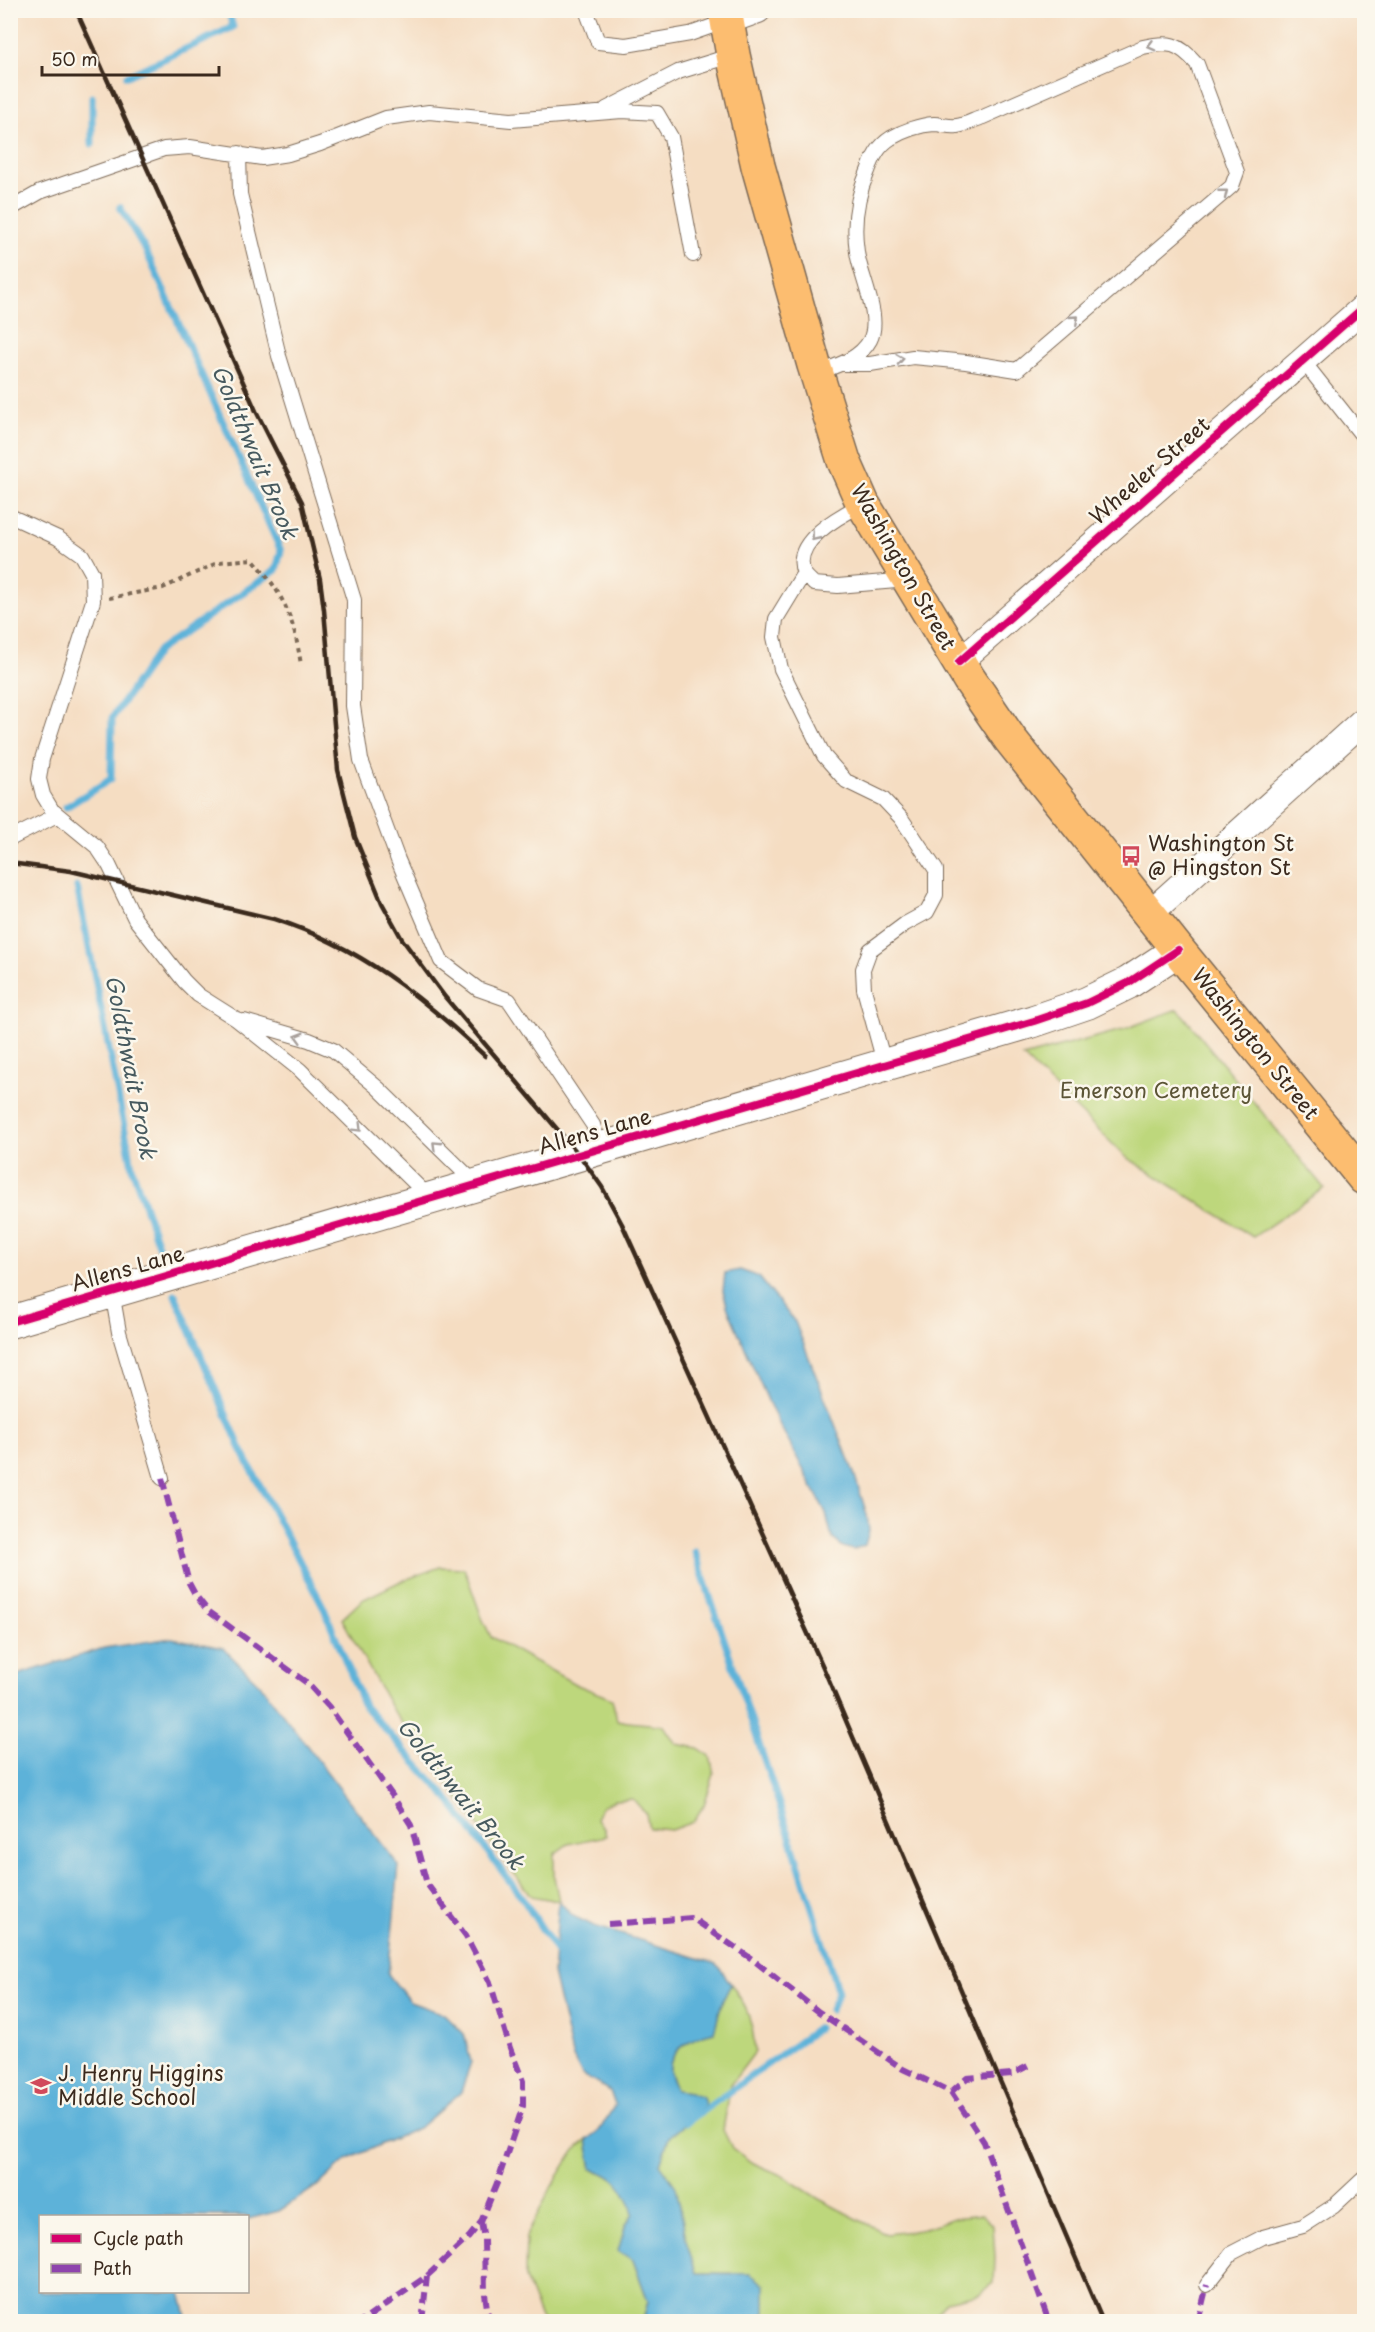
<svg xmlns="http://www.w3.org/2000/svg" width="1375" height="2332" viewBox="0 0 1375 2332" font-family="'Playpen Sans',sans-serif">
<rect width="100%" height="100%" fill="#fbf7ec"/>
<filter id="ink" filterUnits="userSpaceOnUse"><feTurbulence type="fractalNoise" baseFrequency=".0167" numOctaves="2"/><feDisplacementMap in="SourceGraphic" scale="12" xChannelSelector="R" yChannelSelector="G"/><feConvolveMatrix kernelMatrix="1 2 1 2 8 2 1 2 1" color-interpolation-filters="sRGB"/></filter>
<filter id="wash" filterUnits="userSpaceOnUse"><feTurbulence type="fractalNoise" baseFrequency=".008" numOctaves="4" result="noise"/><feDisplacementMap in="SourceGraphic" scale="24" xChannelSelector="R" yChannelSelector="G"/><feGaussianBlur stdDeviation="1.35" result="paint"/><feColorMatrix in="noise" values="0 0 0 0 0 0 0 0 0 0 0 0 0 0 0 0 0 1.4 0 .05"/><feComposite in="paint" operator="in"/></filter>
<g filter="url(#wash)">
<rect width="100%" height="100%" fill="#f5ddc2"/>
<!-- green -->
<path fill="#bdd77c" stroke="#7c804d" stroke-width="1.5" d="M 1178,1009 L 1324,1188 L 1253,1237 L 1126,1157 L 1023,1057 L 1122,1030 Z
M 440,1567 L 464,1568 L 482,1618 L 491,1637 L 575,1684 L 612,1699 L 617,1720 C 633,1724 648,1723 664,1726 L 676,1744 L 698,1748 L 710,1756 L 714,1774 L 704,1805 L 693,1822 L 671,1830 L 649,1828 L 646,1814 L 633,1799 L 615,1800 L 601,1807 L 596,1819 L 604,1828 L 606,1836 L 568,1844 L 554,1854 L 554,1877 L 559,1901 L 531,1896 L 393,1711 L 342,1619 L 362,1600 L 399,1582 Z
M 731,1984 C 748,2008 753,2022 755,2052 L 731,2084 L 723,2130 L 732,2148 L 751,2162 L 783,2176 L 819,2199 L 886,2234 L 920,2230 L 954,2218 L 982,2215 L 993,2226 L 995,2257 L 994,2283 L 979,2294 L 946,2301 L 931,2321 L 753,2321 L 765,2313 L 731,2273 L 696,2273 L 660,2164 L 669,2137 L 690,2120 L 690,2092 L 676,2090 C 674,2084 671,2077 670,2071 C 668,2048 696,2036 714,2032 L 722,2002 Z
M 587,2140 L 592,2169 C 617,2176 626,2189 633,2213 L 625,2227 L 633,2260 L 648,2301 L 643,2321 L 542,2321 L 525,2278 L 526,2237 L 552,2186 L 575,2150 Z"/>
<!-- water -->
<path fill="#5db2d9" stroke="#4c6e7c" stroke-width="1.5" d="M 740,1270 L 759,1277 L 795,1322 L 854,1473 L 867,1515 L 869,1531 L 865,1545 L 853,1550 L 843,1547 L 832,1538 L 826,1513 L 772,1410 L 728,1309 L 723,1291 L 725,1273 Z
M 172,1638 L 223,1648 L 262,1687 L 399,1866 L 388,1974 L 410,2002 L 444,2014 L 464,2034 L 471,2062 L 461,2092 L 420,2127 L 346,2160 L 320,2184 L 279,2211 L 248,2219 L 248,2216 L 40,2216 L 40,2292 L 181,2292 L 188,2321 L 11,2321 L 11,1677 L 104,1648 Z
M 559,1901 L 573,1916 L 594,1926 L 717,1964 L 731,1984 L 722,2002 L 714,2032 C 696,2036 668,2048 670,2071 C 670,2077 674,2084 676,2090 L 690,2092 L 703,2097 L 705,2105 L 690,2120 L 669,2137 L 660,2164 L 676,2187 L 687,2243 L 696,2273 L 750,2274 L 765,2285 L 765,2313 L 753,2321 L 643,2321 L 648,2301 L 633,2260 L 618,2251 L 625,2227 L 633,2213 C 626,2189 617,2176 592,2169 L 587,2140 L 599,2131 L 615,2105 L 610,2091 L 582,2075 L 572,2055 L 553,1973 Z"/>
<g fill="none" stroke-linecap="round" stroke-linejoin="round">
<!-- stream -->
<path stroke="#5db2d9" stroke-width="7" d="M 127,76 L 233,27 L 228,10
M 92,144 L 92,97
M 66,807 L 111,779 L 112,718 L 159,650 L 276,570 L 281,551 L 146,251 L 120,207
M 77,887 L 133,1171 L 160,1251
M 175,1295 L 240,1447 L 323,1606 L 364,1706 L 445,1795 L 523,1899 L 559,1955
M 695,1552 L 791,1840 L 838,1992 L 831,2010
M 686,2123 L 818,2028"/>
</g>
</g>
<g filter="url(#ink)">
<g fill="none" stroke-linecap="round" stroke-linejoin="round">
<!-- service casing -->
<g stroke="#7c6957" stroke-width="16">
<path id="service" d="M 586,10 L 598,42 L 626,45 L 690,34 L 727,21
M 606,109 L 678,72 L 733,55
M 239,153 L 240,194 L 279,356 L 354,600 L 353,706 L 361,760 L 398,860 L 441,961 L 478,989 L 509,1000 L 593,1125 L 600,1150
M 10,209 L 40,192 L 164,149 L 190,147 L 262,158 L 288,154 L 320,144 L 386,118 L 429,112 L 511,120 L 622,111 L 657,113 L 671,137 L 693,255
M 1303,361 L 1364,438
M 817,373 C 836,366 860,359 870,340 C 882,317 860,276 857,252 C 853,225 857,196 868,171 C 873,158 878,146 891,138 C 903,131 920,125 934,124 C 941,124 949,127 957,126 C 965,125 974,120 983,117 L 1143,47 C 1169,41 1179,43 1197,64 L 1237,172 L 1232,186 L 1017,370 L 966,362 L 913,357 L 870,364 L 842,364
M 863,504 C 841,515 790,542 804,573 C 806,577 811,581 814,584 L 838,586 L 908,580
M 10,516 L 58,538 L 82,555 L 92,573 L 93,601 L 42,759 L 39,779 L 43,795 L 52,810 L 97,847 L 109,865 L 135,919 L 184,981 L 198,995 L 236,1019 L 300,1070 L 429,1197
M 804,573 L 776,619 L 774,637 L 781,669 L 824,756 L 846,781 L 883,799 L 901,818 L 936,870 L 936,895 L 927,912 L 905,924 L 870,950 L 863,969 L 864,989 L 885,1066
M 10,839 L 57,815
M 244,1021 L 309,1040 L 333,1050 L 378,1088 L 476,1184
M 112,1292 L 119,1332 L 162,1478
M 1207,2285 L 1232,2253 L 1263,2237 L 1303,2226 L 1334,2206 L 1364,2178"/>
</g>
<!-- minor casing -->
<g stroke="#7c6957" stroke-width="28">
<path id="minor" d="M 727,21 L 758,10
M 959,662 L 1364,307
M 1149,914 L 1364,720"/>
</g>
<!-- tertiary casing -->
<g stroke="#7c6957" stroke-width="34">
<path id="tertiary" d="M 10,1322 L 1034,1021 L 1087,1003 L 1128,983 L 1178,950"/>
</g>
<!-- primary casing -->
<g stroke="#7c6957" stroke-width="36">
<path id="primary" d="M 725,10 L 733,55 L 758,166 L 814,365 L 844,461 L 863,504 L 969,679 L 1010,739 L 1178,950 L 1364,1178"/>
</g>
<!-- path -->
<path stroke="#7c6957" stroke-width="4" stroke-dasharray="4.5 4.5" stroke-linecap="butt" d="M 109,598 L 163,588 L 219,562 L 253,559 C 284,595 294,618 301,665"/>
<!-- service -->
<use href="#service" stroke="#fff" stroke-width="14"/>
<!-- minor -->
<use href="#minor" stroke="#fff" stroke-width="26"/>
<!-- tertiary -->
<use href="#tertiary" stroke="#fff" stroke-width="32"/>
<!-- primary -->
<use href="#primary" stroke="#fcbd6f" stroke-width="33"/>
<!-- rail -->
<path stroke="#3b2a1e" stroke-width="4.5" d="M 76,10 L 256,411 L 302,502 L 320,579 L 324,610 L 338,770 L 355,837 L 382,903 L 402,939 L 445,997 L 580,1156 L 602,1187 L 622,1224 L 823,1667 L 1103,2322
M 10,863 L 71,871 L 274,919 C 359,946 421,996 485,1056"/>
<!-- quiet -->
<path stroke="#8e44ad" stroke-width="6" stroke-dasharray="12 6" stroke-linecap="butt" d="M 162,1478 L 189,1583 L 196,1596 L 208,1611 L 307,1683 L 329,1707 L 394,1798 L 411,1825 L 427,1884 L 466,1936 L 490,1982 L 510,2048 L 523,2081 L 523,2106 L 497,2183 L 481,2222 L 469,2237 L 427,2276 L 361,2322
M 608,1924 L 692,1918 L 752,1959 L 819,2012 L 903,2069 L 951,2092 L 984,2142 L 1049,2322
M 951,2092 L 967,2078 L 1012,2074 L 1032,2064
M 481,2222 L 484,2239 L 485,2294 L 489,2322
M 422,2322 L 427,2276
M 1198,2322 L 1207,2285"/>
<!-- cycleway casing -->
<g stroke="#fbf7ec" stroke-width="11">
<path id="cycleway" d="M 959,662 L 1364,307
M 10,1322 L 1034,1021 L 1087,1003 L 1128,983 L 1178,950"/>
</g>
<!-- cycleway -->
<use href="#cycleway" stroke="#d6006c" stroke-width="8"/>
</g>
<!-- one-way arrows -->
<defs><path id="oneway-chevron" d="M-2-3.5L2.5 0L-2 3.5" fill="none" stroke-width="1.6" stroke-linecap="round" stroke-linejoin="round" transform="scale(1.5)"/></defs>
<g stroke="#a79f9a">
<use href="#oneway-chevron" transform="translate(1151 46) rotate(165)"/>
<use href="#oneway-chevron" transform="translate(1224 193) rotate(-39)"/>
<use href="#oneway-chevron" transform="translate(1075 319) rotate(-41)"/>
<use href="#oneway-chevron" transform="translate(900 359) rotate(-9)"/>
<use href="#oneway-chevron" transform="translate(815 537) rotate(129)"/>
<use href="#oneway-chevron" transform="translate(299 1037) rotate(-164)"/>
<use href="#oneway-chevron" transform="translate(358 1128) rotate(45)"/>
<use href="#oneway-chevron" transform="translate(436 1145) rotate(-136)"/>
</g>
</g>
<!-- icons -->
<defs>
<g id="bus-bare" transform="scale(1.62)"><path d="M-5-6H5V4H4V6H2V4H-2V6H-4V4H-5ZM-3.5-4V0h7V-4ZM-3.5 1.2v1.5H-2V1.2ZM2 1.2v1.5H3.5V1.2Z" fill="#d1495b" stroke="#fbf7ec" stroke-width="2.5" paint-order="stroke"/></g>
<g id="school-bare" transform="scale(1.62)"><path d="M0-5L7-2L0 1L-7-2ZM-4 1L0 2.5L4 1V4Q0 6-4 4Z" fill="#d1495b" stroke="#fbf7ec" stroke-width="2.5" paint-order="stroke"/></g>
</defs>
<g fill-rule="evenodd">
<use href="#bus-bare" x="1131" y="856"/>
<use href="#school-bare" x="41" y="2086"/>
</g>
<g text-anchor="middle" stroke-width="5" stroke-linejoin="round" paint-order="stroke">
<!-- street labels -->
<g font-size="21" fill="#3b2a1e" stroke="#fbf7ec">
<text transform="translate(1150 471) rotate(-41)" y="7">Wheeler Street</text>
<text transform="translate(903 567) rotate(60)" y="7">Washington Street</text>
<text transform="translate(1255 1044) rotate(51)" y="7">Washington Street</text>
<text transform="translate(595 1132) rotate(-16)" y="7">Allens Lane</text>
<text transform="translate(128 1269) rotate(-16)" y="7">Allens Lane</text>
</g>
<!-- poi labels -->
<g font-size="21" fill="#3b2a1e" stroke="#fbf7ec" text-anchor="start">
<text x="1148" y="851">Washington St<tspan x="1148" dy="24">@ Hingston St</tspan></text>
<text x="58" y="2081">J. Henry Higgins<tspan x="58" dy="24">Middle School</tspan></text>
</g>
<!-- park labels -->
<g font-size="21" fill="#5c5536" stroke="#fbf7ec">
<text x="1156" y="1098">Emerson Cemetery</text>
</g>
<!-- water labels -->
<g font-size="22" font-style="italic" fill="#475a5f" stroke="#fbf7ec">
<text transform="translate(255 452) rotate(67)" y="8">Goldthwait Brook</text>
<text transform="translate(131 1067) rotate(79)" y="8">Goldthwait Brook</text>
<text transform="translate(461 1794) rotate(51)" y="8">Goldthwait Brook</text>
</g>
</g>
<!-- margin -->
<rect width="1375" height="2332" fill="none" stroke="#fbf7ec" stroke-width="36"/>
<!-- legend -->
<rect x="39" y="2215" width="210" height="78" fill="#fbf7ec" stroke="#aea59a" stroke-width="1.5"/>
<rect x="51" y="2234" width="30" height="9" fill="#d6006c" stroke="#aea59a" stroke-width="1.5"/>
<text x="93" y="2245" font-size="18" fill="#3b2a1e">Cycle path</text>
<rect x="51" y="2264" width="30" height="9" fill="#8e44ad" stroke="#aea59a" stroke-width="1.5"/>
<text x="93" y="2275" font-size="18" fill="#3b2a1e">Path</text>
<!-- scale -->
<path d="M42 66v9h177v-9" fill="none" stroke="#3b2a1e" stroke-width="3"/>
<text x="51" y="66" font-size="18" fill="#3b2a1e" stroke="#fbf7ec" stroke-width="4.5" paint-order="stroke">50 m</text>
</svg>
